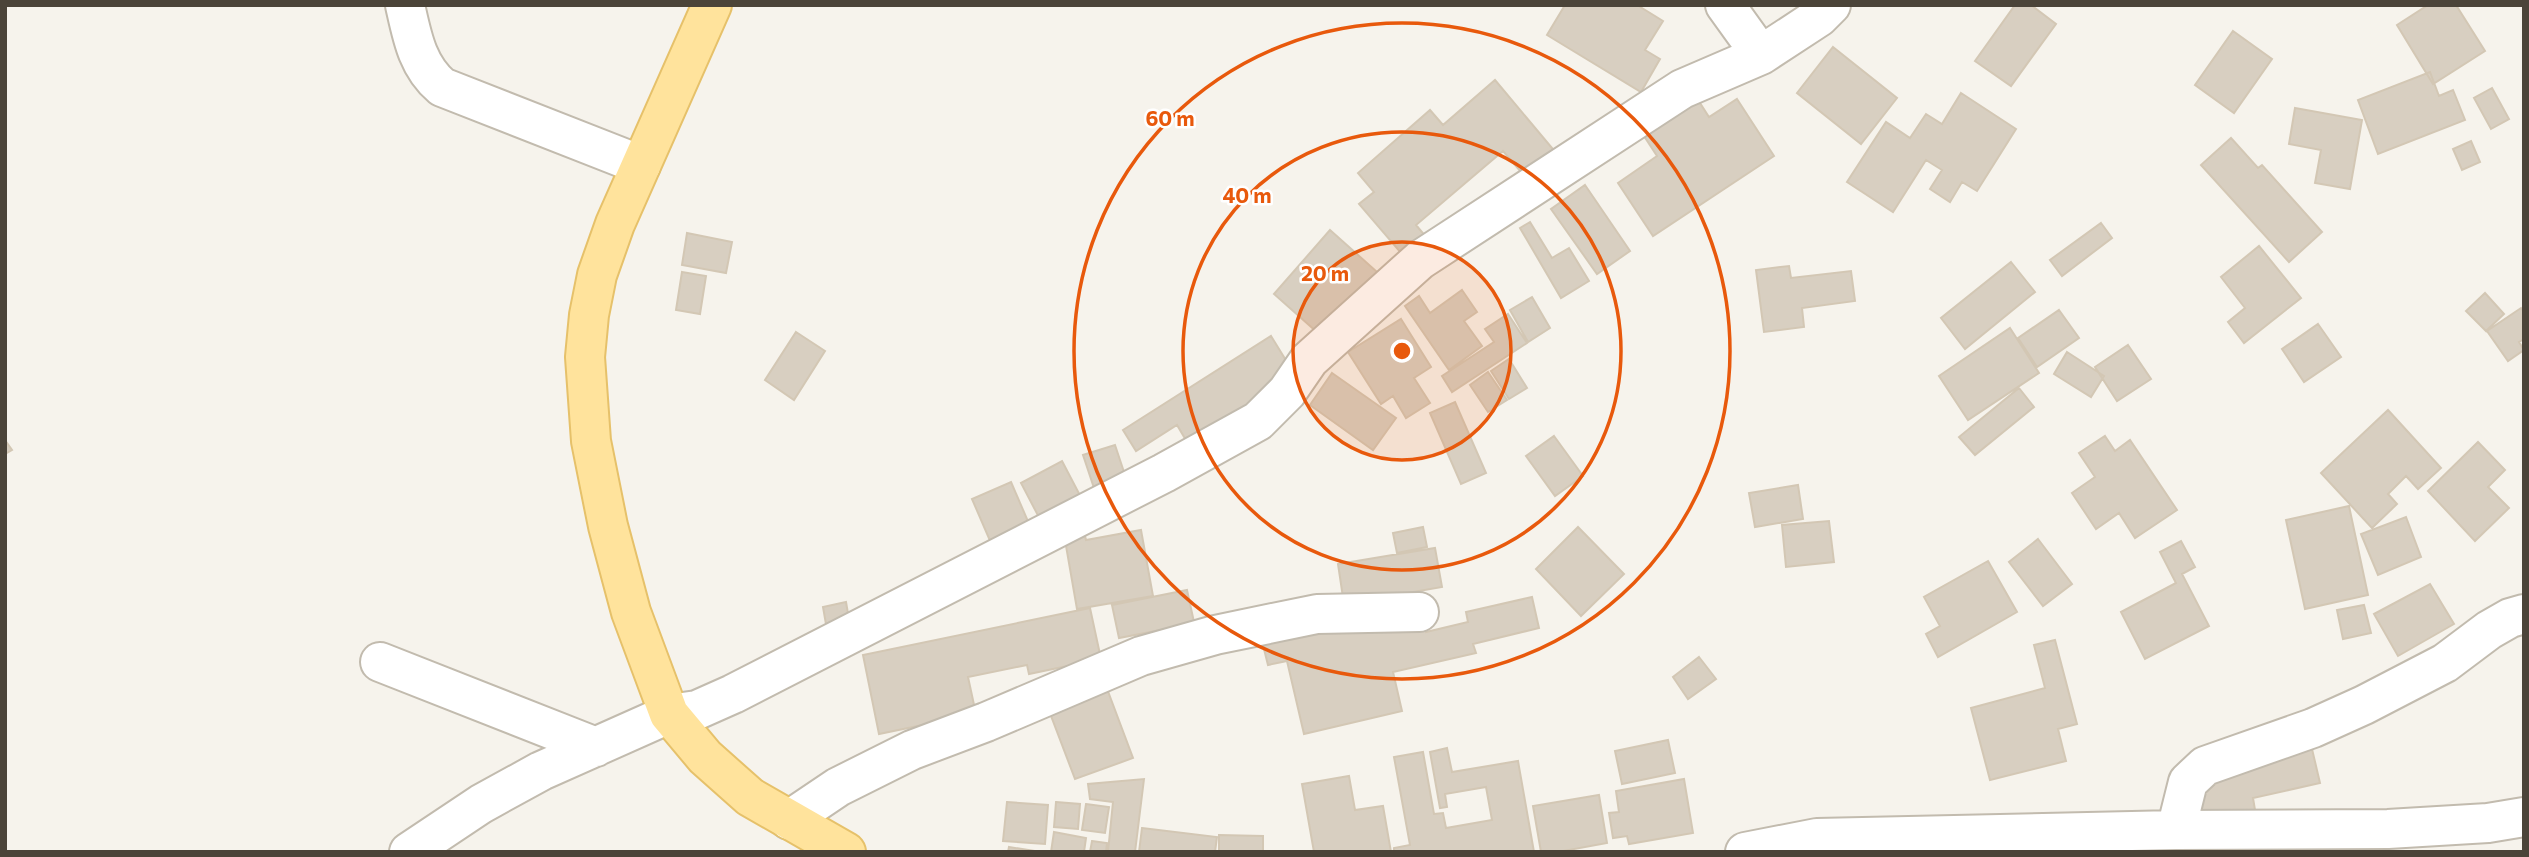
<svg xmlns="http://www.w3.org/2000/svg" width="2529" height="857" viewBox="0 0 2529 857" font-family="Commissioner,sans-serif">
<rect width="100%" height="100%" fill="#f6f3ec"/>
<!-- building -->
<path fill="#d8cfc1" stroke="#d3c7b4" stroke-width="2" d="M 1565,5 L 1637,5 L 1663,21 L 1645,50 L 1660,59 L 1641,92 L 1547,35 Z
M 2015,5 L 2031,5 L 2056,24 L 2011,86 L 1975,61 Z
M 2428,5 L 2456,5 L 2485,51 L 2433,84 L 2397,25 Z
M 2233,31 L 2272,59 L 2234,113 L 2195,85 Z
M 1833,47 L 1897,98 L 1861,144 L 1797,93 Z
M 2430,72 L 2439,96 L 2453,90 L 2465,120 L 2378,154 L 2358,100 Z
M 1495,80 L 1562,160 L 1533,186 L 1503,151 L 1416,225 L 1436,249 L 1414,268 L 1359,204 L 1374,192 L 1358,173 L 1430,110 L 1443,125 Z
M 2492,88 L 2509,119 L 2491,129 L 2474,98 Z
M 1961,93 L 2016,129 L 1977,191 L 1962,182 L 1950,202 L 1930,189 L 1942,170 L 1926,160 L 1893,212 L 1847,182 L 1886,122 L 1910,138 L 1926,114 L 1942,124 Z
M 1737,99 L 1774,156 L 1653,236 L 1618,183 L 1657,156 L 1644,136 L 1698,100 L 1709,117 Z
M 2295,108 L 2362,120 L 2350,189 L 2315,183 L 2321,150 L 2289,144 Z
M 2231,138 L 2258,168 L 2262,165 L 2322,232 L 2289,262 L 2201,165 Z
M 2471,141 L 2480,162 L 2462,170 L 2453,149 Z
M 1585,185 L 1630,251 L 1597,274 L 1551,209 Z
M 1530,222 L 1552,258 L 1569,248 L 1589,281 L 1561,298 L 1520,228 Z
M 2101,223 L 2112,238 L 2062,276 L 2050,260 Z
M 1330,230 L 1386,280 L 1327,341 L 1274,294 Z
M 687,233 L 732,242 L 726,273 L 682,265 Z
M 2259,246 L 2301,298 L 2244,343 L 2228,322 L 2245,308 L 2221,277 Z
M 2011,262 L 2035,292 L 1965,349 L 1941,318 Z
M 1789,266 L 1791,278 L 1851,271 L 1855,301 L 1802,308 L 1804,327 L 1764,332 L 1756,270 Z
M 682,272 L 706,276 L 700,314 L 676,310 Z
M 1462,290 L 1477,312 L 1464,321 L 1482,346 L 1449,370 L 1405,306 L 1419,296 L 1430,313 Z
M 2485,293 L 2504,314 L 2486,331 L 2466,311 Z
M 1532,297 L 1550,328 L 1528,342 L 1510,310 Z
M 2521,308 L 2524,312 L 2524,339 L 2519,342 L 2524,350 L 2508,361 L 2487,331 Z
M 2059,310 L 2079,338 L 2037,367 L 2018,338 Z
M 1508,314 L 1527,343 L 1452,392 L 1442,376 L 1494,342 L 1485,329 Z
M 1401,319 L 1431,367 L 1414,378 L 1430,403 L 1406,418 L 1393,396 L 1381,404 L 1348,352 Z
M 2318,324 L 2341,357 L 2304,382 L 2282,349 Z
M 2010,328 L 2039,373 L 1968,420 L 1939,376 Z
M 796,332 L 825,351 L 794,400 L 765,380 Z
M 1271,336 L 1295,375 L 1190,447 L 1177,425 L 1136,451 L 1123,430 Z
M 2128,345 L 2151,379 L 2117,401 L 2095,367 Z
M 2067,352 L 2104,376 L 2091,397 L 2054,374 Z
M 1509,359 L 1527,388 L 1509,399 L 1491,371 Z
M 1488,372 L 1507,400 L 1488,412 L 1470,385 Z
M 1332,373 L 1396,418 L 1373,450 L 1310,405 Z
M 2019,388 L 2034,407 L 1975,455 L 1959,437 Z
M 1455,402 L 1486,473 L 1461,484 L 1430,413 Z
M 2388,410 L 2441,468 L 2418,489 L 2406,476 L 2388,494 L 2397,504 L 2372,528 L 2321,473 Z
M 1554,436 L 1583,476 L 1555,496 L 1526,456 Z
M 2105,436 L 2115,451 L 2130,440 L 2177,510 L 2135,538 L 2119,513 L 2096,529 L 2072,493 L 2095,477 L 2079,453 Z
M 5,440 L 12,450 L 5,454 Z
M 2478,442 L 2505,470 L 2488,487 L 2509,508 L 2475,541 L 2428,491 Z
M 1115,445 L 1127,481 L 1095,491 L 1083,455 Z
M 1062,461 L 1084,503 L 1043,525 L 1021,483 Z
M 1011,482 L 1033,533 L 994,550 L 972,499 Z
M 1798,485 L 1803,519 L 1755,527 L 1749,493 Z
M 2349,506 L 2368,595 L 2305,609 L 2286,520 Z
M 2406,517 L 2421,557 L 2378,575 L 2361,534 Z
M 1829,521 L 1834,562 L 1786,567 L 1782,525 Z
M 1423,527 L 1427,547 L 1397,553 L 1393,533 Z
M 1578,527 L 1624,574 L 1581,616 L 1536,569 Z
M 1141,530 L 1153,596 L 1077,609 L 1065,540 L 1085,536 L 1086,540 Z
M 2038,539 L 2072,584 L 2043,606 L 2009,562 Z
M 2181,541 L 2195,567 L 2182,574 L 2209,626 L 2145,659 L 2121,612 L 2176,583 L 2160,552 Z
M 1435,548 L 1442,587 L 1344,604 L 1338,564 Z
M 1988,561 L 2017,612 L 1938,657 L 1926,634 L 1940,626 L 1924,597 Z
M 2430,584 L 2454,624 L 2398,656 L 2374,614 Z
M 1187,590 L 1197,636 L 1168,641 L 1166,629 L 1119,638 L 1112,605 Z
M 1532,597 L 1539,628 L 1473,644 L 1476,653 L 1393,672 L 1402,711 L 1304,734 L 1287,661 L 1268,665 L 1260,633 L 1421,611 L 1426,632 L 1468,622 L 1466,612 Z
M 846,602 L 850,625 L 827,630 L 823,607 Z
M 2364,605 L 2371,633 L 2343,639 L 2337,610 Z
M 1090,608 L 1101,659 L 1029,674 L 1027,665 L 968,677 L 976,714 L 879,734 L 863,655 Z
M 2055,640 L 2077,724 L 2058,729 L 2066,761 L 1990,780 L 1971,708 L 2045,688 L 2034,645 Z
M 1699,657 L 1716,679 L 1688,699 L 1673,677 Z
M 1103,678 L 1133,758 L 1075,779 L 1045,700 Z
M 2308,732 L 2320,783 L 2253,798 L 2255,810 L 2201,822 L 2187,760 Z
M 1668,740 L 1675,773 L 1622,784 L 1615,751 Z
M 1447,748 L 1452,772 L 1518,761 L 1534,852 L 1394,852 L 1394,848 L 1410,845 L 1394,757 L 1423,752 L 1434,814 L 1443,813 L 1446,828 L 1492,820 L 1486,787 L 1445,794 L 1447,807 L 1440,808 L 1430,752 Z
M 1349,776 L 1355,810 L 1383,806 L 1391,852 L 1314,852 L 1302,784 Z
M 1144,779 L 1135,852 L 1108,852 L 1113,802 L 1090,799 L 1088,784 Z
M 1684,779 L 1693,833 L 1629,844 L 1627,836 L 1613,838 L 1609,813 L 1619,812 L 1616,791 Z
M 1599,795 L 1607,843 L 1558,852 L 1541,852 L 1533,806 Z
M 1007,802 L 1048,805 L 1045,844 L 1003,841 Z
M 1056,802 L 1080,804 L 1078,829 L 1054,827 Z
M 1086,804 L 1109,807 L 1105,833 L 1082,830 Z
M 1142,828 L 1217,837 L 1215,852 L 1139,852 Z
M 1054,832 L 1086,838 L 1084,852 L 1051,852 Z
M 1219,835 L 1263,836 L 1263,852 L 1219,852 Z
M 1092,841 L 1107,843 L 1106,852 L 1090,852 Z
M 1009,847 L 1041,852 L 1008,852 Z"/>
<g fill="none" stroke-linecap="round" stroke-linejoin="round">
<!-- minor casing -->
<g stroke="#c2bbae" stroke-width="42">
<path id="minor" d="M 405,5 C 412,36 417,66 442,87 L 641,165
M 1725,5 L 1761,55
M 380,662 L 596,747
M 789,820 L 838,787 L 912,750 L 986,722 L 1141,656 L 1215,635 L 1317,614 L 1419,612
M 2176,830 L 2188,782 L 2205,766 L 2313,728 L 2364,705 L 2445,663 L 2489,630 L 2510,618 L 2524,614
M 409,852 L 481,804 L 541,771 L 669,714 L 697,710 L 733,694 L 1164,473 L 1258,421 L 1287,392 L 1309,360 L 1420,260 L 1682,89 L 1761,55 L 1819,17 L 1831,5
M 1745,852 L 1817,838 L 2176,830 L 2388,829 L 2488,823 L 2524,817"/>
</g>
<!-- major casing -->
<g stroke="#e6c16a" stroke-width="42">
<path id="major" d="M 712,5 L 615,224 L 597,275 L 589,315 L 585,357 L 591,441 L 608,526 L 631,612 L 669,714 L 705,757 L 750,797 L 846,852"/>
</g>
<!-- minor -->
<use href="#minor" stroke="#fff" stroke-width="38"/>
<!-- major -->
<use href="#major" stroke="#ffe39c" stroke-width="38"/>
</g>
<!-- distance rings -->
<circle cx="1402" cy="351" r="109" fill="#e8590c" fill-opacity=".12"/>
<g fill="none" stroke="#e8590c" stroke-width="3.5">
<circle cx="1402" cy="351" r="109"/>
<circle cx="1402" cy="351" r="219"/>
<circle cx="1402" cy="351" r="328"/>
</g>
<circle cx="1402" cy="351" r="10" fill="#e8590c" stroke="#fff" stroke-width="3.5"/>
<g font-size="21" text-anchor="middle" font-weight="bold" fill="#e8590c" stroke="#fff" stroke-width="5" stroke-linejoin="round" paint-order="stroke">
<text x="1170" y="126">60 m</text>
<text x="1247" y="203">40 m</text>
<text x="1325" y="281">20 m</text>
</g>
<!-- border -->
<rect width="2529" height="857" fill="none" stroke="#4b4439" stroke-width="14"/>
</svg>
